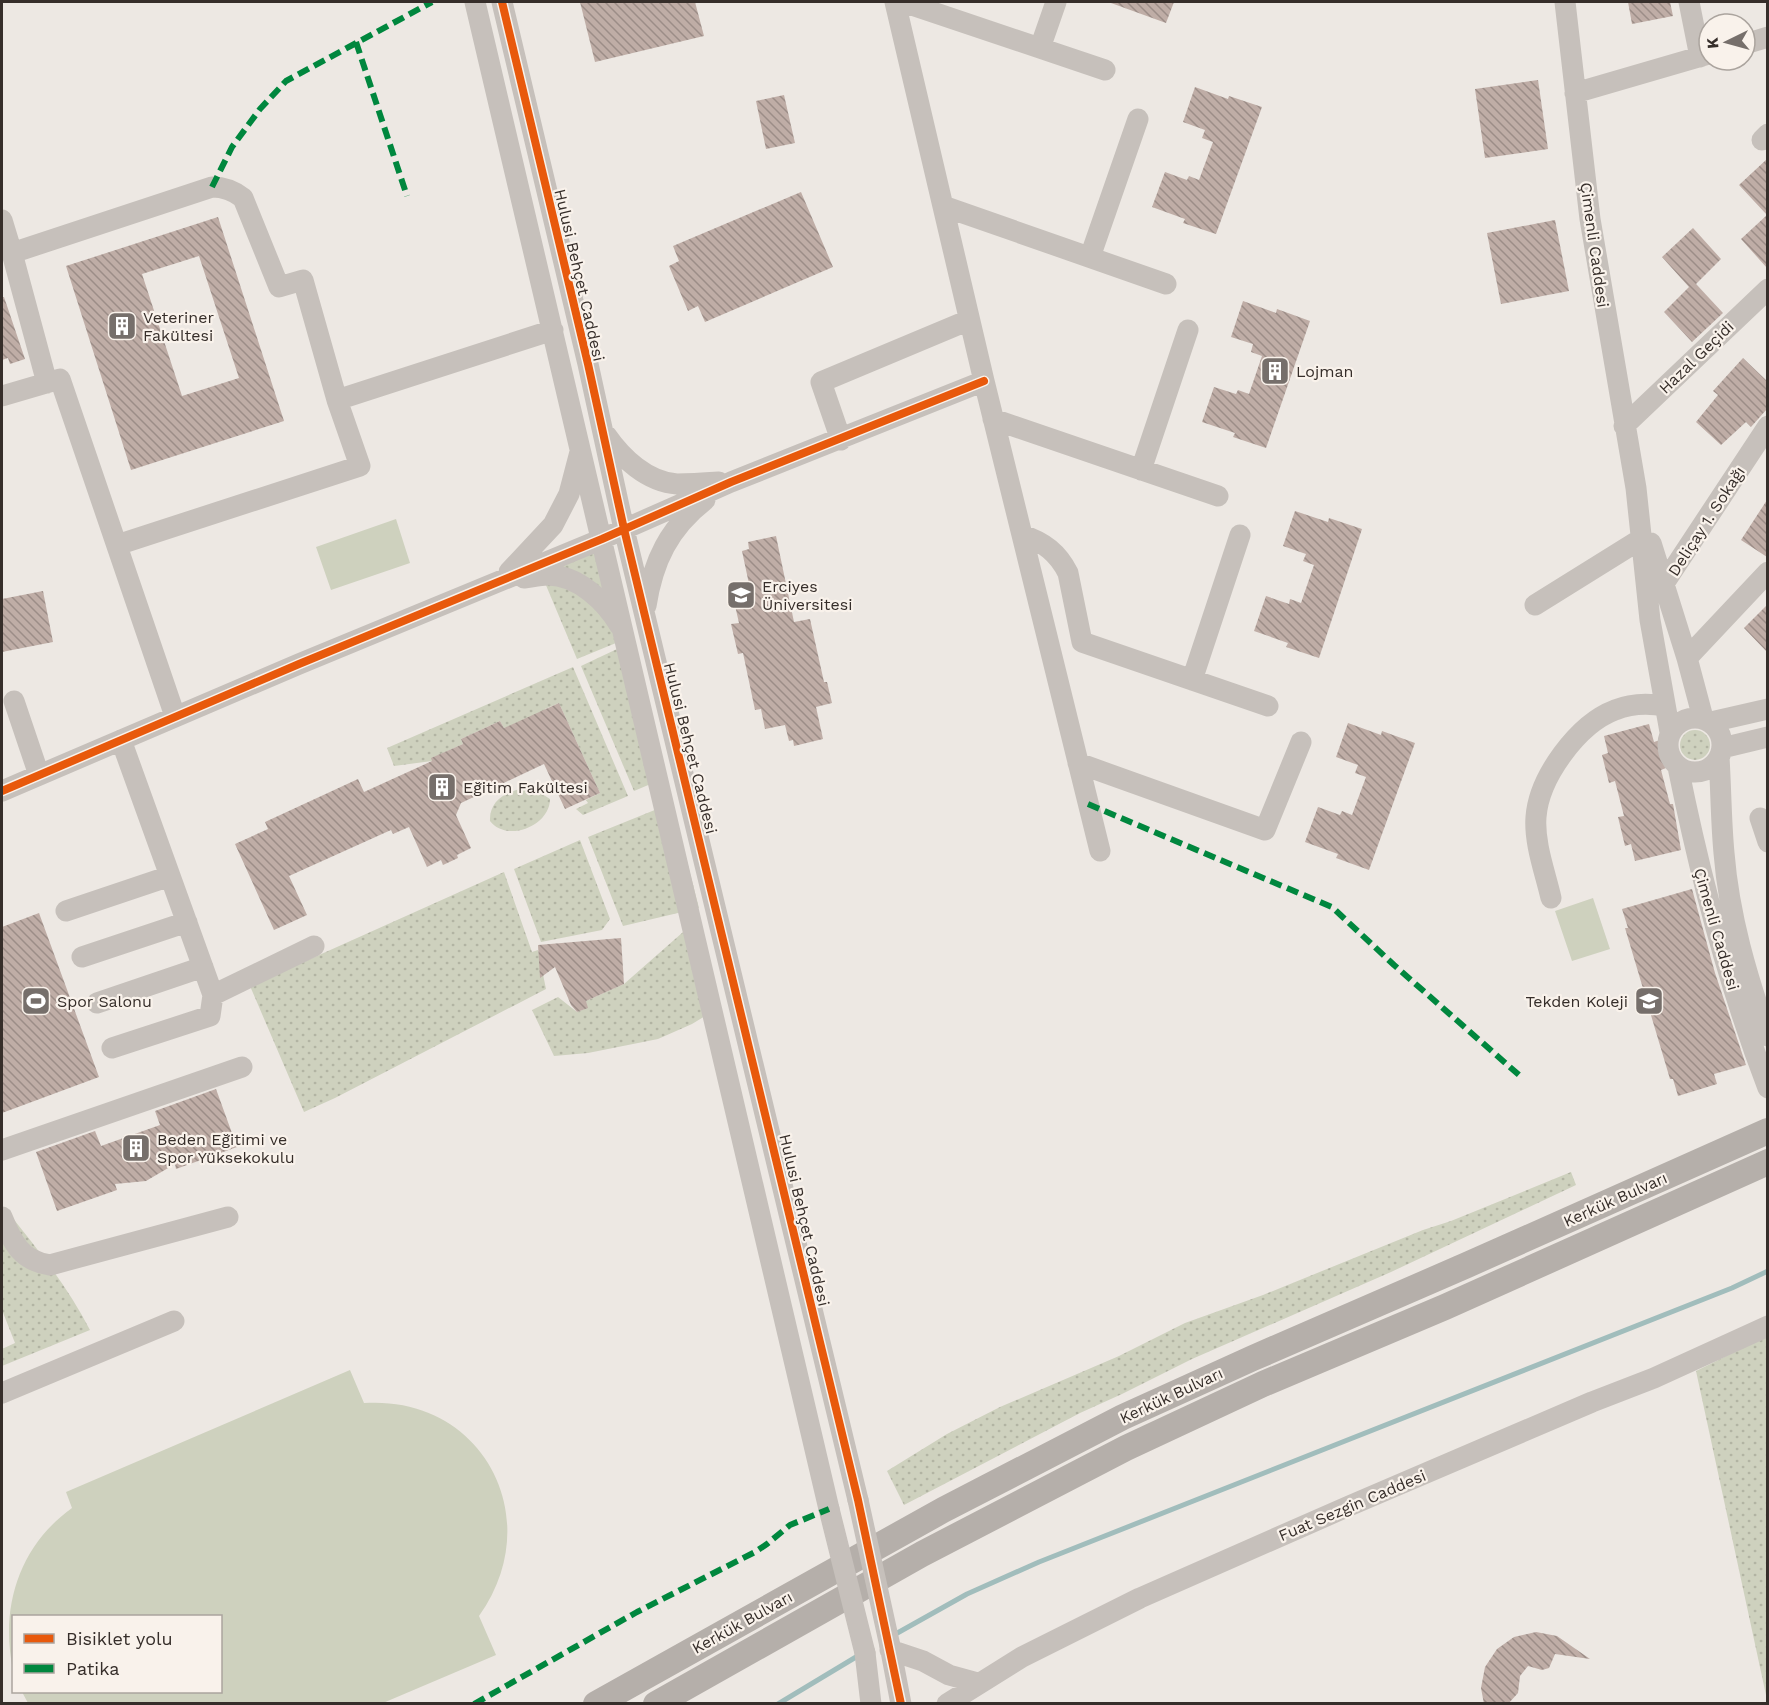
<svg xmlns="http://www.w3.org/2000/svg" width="1769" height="1705" viewBox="0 0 1769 1705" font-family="'Work Sans',sans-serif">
<defs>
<pattern id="grass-dots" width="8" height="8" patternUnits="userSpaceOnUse" patternTransform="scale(1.5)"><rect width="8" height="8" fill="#ced1be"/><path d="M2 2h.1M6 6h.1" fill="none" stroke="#b2b4a3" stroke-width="1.8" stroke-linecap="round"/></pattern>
<pattern id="building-back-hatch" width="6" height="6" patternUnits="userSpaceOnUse" patternTransform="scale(1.5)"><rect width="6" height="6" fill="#bfada6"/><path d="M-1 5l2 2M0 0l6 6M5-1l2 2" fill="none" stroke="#9c8d87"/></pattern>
</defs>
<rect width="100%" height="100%" fill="#ede8e3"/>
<!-- grass -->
<path fill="url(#grass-dots)" d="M 583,552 L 600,553 L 633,636 L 577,659 L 540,571 Z
M 634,641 L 665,778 L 634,791 L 581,666 Z
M 573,667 L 628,796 L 583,815 L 576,809 L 588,803 L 586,800 L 600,793 L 559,703 L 545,709 L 547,713 L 504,728 L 500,721 L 461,739 L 463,744 L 432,758 L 432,761 L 394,766 L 387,748 Z
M1680 745a15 15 0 1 1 30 0a15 15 0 1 1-30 0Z
M 525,788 L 536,790 L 550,799 C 550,826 507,843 490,821 C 489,800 507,791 525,788 Z
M 672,803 L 699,908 L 623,926 L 588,837 Z
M 580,840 L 610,919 L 602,930 L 541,942 L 514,869 Z
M 504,872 L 532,952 L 538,950 L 546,989 L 335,1098 L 304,1112 L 250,986 Z
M 699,918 L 720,1007 L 692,1024 L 658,1039 L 588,1053 L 554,1056 L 532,1010 L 558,997 L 577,1012 L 587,1008 L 586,1001 L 624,984 Z
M 1571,1172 L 1576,1185 L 1391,1272 L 1192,1359 L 1122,1394 L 1080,1413 L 904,1505 L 887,1471 L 947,1434 L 1000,1407 L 1119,1356 L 1185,1323 L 1263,1295 L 1423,1230 L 1451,1221 Z
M 8,1212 C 38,1250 68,1287 90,1330 L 2,1366 L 2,1349 L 15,1343 L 2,1310 L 2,1247 Z
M 1767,1336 L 1768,1695 L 1766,1695 L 1696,1371 Z"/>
<!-- garden -->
<path fill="#ced1be" d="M 396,519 L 410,563 L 331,590 L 316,547 Z
M 1593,898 L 1610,949 L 1572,961 L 1555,911 Z
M 350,1370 L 364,1403 C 484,1395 548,1520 479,1616 L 496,1655 L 383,1703 L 28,1703 L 22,1692 L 220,1692 L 220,1616 L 14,1616 L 13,1670 C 0,1607 19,1546 72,1508 L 66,1492 Z"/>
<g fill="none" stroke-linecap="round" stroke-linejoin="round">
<!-- stream -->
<path stroke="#a1bdbc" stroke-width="5" d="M 892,1636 L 967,1594 L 1039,1562 L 1732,1288 L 1768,1271
M 778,1704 L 861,1654"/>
</g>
<!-- building -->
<path fill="url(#building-back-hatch)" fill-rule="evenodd" d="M 580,2 L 695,2 L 704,36 L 595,62 Z
M 1111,2 L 1174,2 L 1166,23 L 1111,3 Z
M 1628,2 L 1670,2 L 1673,16 L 1632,24 Z
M 1538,80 L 1548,149 L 1485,158 L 1475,89 Z
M 1195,87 L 1228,99 L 1229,96 L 1262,107 L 1216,234 L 1183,223 L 1185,219 L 1152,207 L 1165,172 L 1187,180 L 1189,176 L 1199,180 L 1213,142 L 1202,138 L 1205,130 L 1183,122 Z
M 784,95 L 795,143 L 766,149 L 756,101 Z
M 1767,159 L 1767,268 L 1741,239 L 1767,215 L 1739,185 Z
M 801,192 L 833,267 L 705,322 L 698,306 L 688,311 L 669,266 L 679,261 L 673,246 Z
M 218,217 L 284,421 L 131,470 L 66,266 ZM 199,256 L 239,378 L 182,396 L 142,274 Z
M 1555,220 L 1569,291 L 1501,304 L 1487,233 Z
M 1693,228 L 1721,259 L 1696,284 L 1723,313 L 1692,342 L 1664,312 L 1689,287 L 1662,257 Z
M 2,297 L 4,297 L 25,359 L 10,364 L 8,358 L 2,360 Z
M 1243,301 L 1276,313 L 1277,309 L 1310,321 L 1266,448 L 1233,437 L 1235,433 L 1202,422 L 1214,387 L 1236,394 L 1238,390 L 1249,394 L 1262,356 L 1251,352 L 1253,344 L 1231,337 Z
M 1743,358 L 1767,381 L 1767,409 L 1751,427 L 1746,422 L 1721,445 L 1696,422 L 1718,395 L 1713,391 Z
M 1767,500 L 1767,557 L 1741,540 Z
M 1295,511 L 1328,522 L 1329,518 L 1362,529 L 1319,658 L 1286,647 L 1288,643 L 1254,631 L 1266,596 L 1289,604 L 1290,599 L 1301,603 L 1314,565 L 1303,561 L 1306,554 L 1283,546 Z
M 776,536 L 794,622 L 810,619 L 824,682 L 827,682 L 832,703 L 816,707 L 823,739 L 794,746 L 793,740 L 789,741 L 785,725 L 765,729 L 761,709 L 755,710 L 743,653 L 738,654 L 731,624 L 739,623 L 731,588 L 749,584 L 742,551 L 749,549 L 748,542 Z
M 43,591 L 53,642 L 2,652 L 2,599 Z
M 1767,605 L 1767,652 L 1744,628 Z
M 559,703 L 600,793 L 565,809 L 544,764 L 461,803 L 456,815 L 471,848 L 457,855 L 458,858 L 443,865 L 441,860 L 427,867 L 409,827 L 393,834 L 391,830 L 289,876 L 307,915 L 274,930 L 235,844 L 268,829 L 265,822 L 358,779 L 364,792 L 432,761 L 431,758 L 463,744 L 461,739 L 500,721 L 504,728 Z
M 1348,723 L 1381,735 L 1382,731 L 1415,743 L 1369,870 L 1336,858 L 1338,854 L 1305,842 L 1318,807 L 1340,815 L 1342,811 L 1352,815 L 1366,777 L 1355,773 L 1358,765 L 1336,757 Z
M 1649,724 L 1654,742 L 1660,740 L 1666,764 L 1666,768 L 1661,770 L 1670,804 L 1673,804 L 1681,850 L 1635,861 L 1631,844 L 1625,846 L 1618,817 L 1624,816 L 1615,781 L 1609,783 L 1602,755 L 1608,753 L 1604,736 Z
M 1692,889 L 1715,973 L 1746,1065 L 1714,1074 L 1717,1084 L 1678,1096 L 1673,1079 L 1670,1079 L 1625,928 L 1628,928 L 1622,909 Z
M 39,913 L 99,1077 L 2,1113 L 2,927 Z
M 621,938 L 624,984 L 586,1001 L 588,1008 L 577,1012 L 571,1005 L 555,967 L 540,978 L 538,945 Z
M 216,1089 L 237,1147 L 176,1169 L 175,1164 L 146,1181 L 115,1184 L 117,1190 L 57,1211 L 36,1152 L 95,1131 L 101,1146 L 160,1125 L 155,1111 Z
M 1536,1632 L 1557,1636 L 1590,1659 L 1555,1654 L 1549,1668 L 1542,1670 L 1528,1666 L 1520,1676 L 1518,1693 L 1508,1704 L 1484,1704 L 1481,1688 L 1485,1667 L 1497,1649 L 1514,1637 Z"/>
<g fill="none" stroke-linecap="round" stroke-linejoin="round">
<!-- minor -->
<path stroke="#c6c0bb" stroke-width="21" d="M 475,2 L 829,1509
M 502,2 L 588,364 L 624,529 L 858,1500
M 895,2 L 984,381 L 1100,851
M 903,2 L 1105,70
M 1565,2 L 1590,219 L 1636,488 L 1650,620 L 1670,732
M 1689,2 L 1700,57
M 1745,44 L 1768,37
M 1040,48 L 1056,2
M 1575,93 L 1709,54
M 1762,140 L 1768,134
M 943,206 L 1166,284
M 2,220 L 12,253 L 212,187 C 224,187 233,190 243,198 L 279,287 L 303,280 L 337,400
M 12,253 L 47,383
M 1090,257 L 1138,119
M 2,396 L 60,379 L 175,716
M 993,419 L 1218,496
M 1624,426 L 1768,289
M 606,435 C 622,458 647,482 677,484 C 691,484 705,483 719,482
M 841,440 L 821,382 L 969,320
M 1141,470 L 1188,330
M 1022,535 C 1044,542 1058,553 1068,573 L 1082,642 L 1268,706
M 1651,543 L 1687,658 L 1703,718
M 117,545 L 360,466 L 337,400 L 553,330
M 509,572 L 553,525 L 569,494 L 580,452
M 524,578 C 532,577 540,575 548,575 C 578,575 606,602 620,626
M 1663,585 L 1768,426
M 1535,605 L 1641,539
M 646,606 C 653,561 669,528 705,500
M 1687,658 L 1768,572
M 1192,680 L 1240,535
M 14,701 L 39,775
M1668 745a27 27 0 1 1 54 0a27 27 0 1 1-54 0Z
M 1711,722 L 1768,709
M 1722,748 L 1768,737
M 1719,757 C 1721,789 1721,821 1724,853 C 1729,916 1747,977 1768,1036
M 1078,763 L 1265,830 L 1301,742
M 1678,767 C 1700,876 1728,984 1768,1088
M 2,791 L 299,664 L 602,539 L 731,482 L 984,381
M 1760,818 L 1768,842
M 1551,898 C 1545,872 1534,843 1536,817 C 1539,777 1578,724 1615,710 C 1632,703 1648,703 1665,706
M 66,911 L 170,876
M 82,957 L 187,922
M 213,995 L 314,946
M 97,1003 L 203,967
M 112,1048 L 210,1016 L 213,995 L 121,740
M 2,1150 L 242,1067
M 2,1217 C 12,1242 21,1261 50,1265 L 228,1217
M 2,1393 L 174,1321
M 890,1646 L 901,1704
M 890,1650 L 923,1661 L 949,1675 L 978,1683
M 865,1653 L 871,1704
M 947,1704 L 1022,1657 L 1140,1598 L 1349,1506 L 1592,1402 L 1654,1378 L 1768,1326"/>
<!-- major -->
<path stroke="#b5afaa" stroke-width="26" d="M 596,1704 L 943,1510 L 1123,1417 L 1253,1358 L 1467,1265 L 1768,1131
M 656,1704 L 922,1554 L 1126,1448 L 1263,1384 L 1445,1307 L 1768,1162"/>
<!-- minor-bridge -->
<path stroke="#c6c0bb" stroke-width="21" d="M 858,1500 L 890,1646
M 829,1509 L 865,1653"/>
<!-- quiet -->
<path stroke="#00873e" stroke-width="6" stroke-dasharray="12 6" stroke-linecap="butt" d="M 356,42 L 407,196
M 212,187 L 232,147 L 260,109 L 286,81 L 432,2
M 1088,804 L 1332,907 L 1394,965 L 1519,1075
M 474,1704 L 637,1612 L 755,1552 L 767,1544 L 790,1525 L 829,1509"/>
<!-- cycleway casing -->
<g stroke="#f9f2eb" stroke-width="11">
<path id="cycleway" d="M 502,2 L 588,364 L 624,529 L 858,1500 L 901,1704
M 2,791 L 299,664 L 602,539 L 731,482 L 984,381"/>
</g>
<!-- cycleway -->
<use href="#cycleway" stroke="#e8590c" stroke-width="8"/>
</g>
<!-- icons -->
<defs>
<g id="building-square" transform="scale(1.5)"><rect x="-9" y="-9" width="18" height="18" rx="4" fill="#766f6b" stroke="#f9f2eb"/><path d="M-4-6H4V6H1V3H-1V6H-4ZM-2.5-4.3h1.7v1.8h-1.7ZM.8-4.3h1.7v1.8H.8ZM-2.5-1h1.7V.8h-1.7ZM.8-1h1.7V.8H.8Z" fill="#fff"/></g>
<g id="university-square" transform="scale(1.5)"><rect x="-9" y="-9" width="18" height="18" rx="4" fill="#766f6b" stroke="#f9f2eb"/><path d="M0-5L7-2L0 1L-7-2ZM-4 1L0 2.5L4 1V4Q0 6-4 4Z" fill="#fff"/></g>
<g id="stadium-square" transform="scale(1.5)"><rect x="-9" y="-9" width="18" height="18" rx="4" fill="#766f6b" stroke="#f9f2eb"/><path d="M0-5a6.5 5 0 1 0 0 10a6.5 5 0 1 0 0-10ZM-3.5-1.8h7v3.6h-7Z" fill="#fff"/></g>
<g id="school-square" transform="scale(1.5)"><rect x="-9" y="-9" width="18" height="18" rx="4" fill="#766f6b" stroke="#f9f2eb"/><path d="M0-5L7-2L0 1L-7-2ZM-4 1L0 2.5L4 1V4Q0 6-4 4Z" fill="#fff"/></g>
</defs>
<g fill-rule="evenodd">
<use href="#building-square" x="122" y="326"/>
<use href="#building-square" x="1275" y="371"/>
<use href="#university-square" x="741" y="595"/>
<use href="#building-square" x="442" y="787"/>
<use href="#stadium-square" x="36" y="1001"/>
<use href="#school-square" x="1649" y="1001"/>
<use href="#building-square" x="136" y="1148"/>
</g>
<g text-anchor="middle" stroke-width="4.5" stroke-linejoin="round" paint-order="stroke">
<!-- street labels -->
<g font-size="16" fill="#362e2a" stroke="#f9f2eb">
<text transform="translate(1595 245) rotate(82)" y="6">Çimenli Caddesi</text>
<text transform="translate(580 275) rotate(77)" y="6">Hulusi Behçet Caddesi</text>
<text transform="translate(1696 357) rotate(-44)" y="6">Hazal Geçidi</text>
<text transform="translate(1706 521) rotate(-57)" y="6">Deliçay 1. Sokağı</text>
<text transform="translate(691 748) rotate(76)" y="6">Hulusi Behçet Caddesi</text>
<text transform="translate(1717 929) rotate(74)" y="6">Çimenli Caddesi</text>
<text transform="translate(1615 1199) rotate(-24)" y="6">Kerkük Bulvarı</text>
<text transform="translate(805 1220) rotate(77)" y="6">Hulusi Behçet Caddesi</text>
<text transform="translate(1171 1395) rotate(-25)" y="6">Kerkük Bulvarı</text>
<text transform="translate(1352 1505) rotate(-23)" y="6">Fuat Sezgin Caddesi</text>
<text transform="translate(742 1622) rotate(-29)" y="6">Kerkük Bulvarı</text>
</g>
<!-- poi labels -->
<g font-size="16" fill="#362e2a" stroke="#f9f2eb" text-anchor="start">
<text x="143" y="323">Veteriner<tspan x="143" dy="18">Fakültesi</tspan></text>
<text x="1296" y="377">Lojman</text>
<text x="762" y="592">Erciyes<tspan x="762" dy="18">Üniversitesi</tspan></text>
<text x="463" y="793">Eğitim Fakültesi</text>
<text x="57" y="1007">Spor Salonu</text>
<text x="1628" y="1007" text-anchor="end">Tekden Koleji</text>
<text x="157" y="1145">Beden Eğitimi ve<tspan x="157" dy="18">Spor Yüksekokulu</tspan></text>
</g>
</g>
<!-- border -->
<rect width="1769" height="1705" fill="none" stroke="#362e2a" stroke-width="6"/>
<!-- legend -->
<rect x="12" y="1615" width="210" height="78" fill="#f9f2eb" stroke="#aba49e" stroke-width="1.5"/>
<rect x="24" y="1634" width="30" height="9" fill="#e8590c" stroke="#aba49e" stroke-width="1.5"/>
<text x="66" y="1645" font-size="18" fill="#362e2a">Bisiklet yolu</text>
<rect x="24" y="1664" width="30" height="9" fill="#00873e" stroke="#aba49e" stroke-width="1.5"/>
<text x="66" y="1675" font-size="18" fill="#362e2a">Patika</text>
<!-- north arrow -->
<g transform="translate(1727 42) rotate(265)"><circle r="28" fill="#f9f2eb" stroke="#aba49e" stroke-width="1.5"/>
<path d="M0-4.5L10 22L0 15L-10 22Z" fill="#766f6b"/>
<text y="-9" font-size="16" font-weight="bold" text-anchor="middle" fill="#362e2a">K</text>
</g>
</svg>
